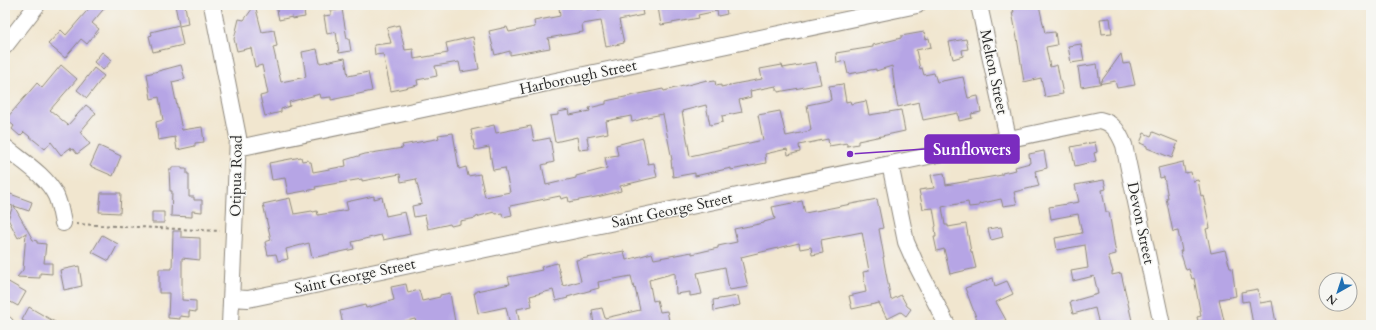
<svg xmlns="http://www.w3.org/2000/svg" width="1376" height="330" viewBox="0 0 1376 330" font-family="Cardo,serif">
<rect width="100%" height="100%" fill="#f6f6f2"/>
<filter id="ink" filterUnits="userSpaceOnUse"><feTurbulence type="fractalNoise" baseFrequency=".025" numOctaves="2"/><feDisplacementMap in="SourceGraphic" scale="8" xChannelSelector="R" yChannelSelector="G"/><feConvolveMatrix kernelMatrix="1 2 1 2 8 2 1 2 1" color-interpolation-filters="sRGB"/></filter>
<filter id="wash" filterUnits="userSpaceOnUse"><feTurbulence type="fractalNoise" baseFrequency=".012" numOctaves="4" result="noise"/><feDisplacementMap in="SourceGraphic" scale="16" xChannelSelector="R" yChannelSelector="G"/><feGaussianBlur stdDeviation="0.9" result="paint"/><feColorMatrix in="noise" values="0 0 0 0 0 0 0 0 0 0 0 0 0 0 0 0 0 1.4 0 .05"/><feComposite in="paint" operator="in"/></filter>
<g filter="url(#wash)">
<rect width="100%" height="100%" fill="#f1e6cf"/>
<g id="blocks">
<!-- building -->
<path fill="#b6a5e5" d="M 92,5 L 107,5 L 92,23 L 99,29 L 87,44 L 81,39 L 65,58 L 48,44 L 61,30 L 66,35 Z
M 175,5 L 185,5 L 188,24 L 179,26 L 183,45 L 153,52 L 149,36 L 152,35 L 151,32 L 179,25 Z
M 255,5 L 262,32 L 274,30 L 277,46 L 273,47 L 281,82 L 306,77 L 302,52 L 317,49 L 320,63 L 345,58 L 348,76 L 368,72 L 372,91 L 331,100 L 331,97 L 321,98 L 320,94 L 289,102 L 290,106 L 281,109 L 281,112 L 265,116 L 260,96 L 268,94 L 262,65 L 255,67 L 251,48 L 237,51 L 234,39 L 239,19 L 244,20 Z
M 276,5 L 303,5 L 305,17 L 292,19 L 292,17 L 279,20 Z
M 569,5 L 580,5 L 581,9 L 597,6 L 598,10 L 622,5 L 641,5 L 643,15 L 619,20 L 624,43 L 606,47 L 601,21 L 582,24 L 583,32 L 548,38 L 550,48 L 510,55 L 510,51 L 495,55 L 489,31 L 507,27 L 509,32 L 535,27 L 534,21 L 560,16 L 559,7 Z
M 669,5 L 725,5 L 727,14 L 718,16 L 717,11 L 698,15 L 699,18 L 661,25 L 658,7 Z
M 1012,5 L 1039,5 L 1045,33 L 1055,32 L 1057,45 L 1046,47 L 1050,67 L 1057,65 L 1063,94 L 1045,97 L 1041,78 L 1024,82 L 1017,38 L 1012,12 L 1014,12 Z
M 342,9 L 347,39 L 349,39 L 351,51 L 339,53 L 336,32 L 327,34 L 324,16 L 331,15 L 331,11 Z
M 1110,18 L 1112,33 L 1102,34 L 1100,19 Z
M 399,25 L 405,50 L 413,49 L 414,59 L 448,53 L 446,43 L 473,37 L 479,69 L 461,72 L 459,62 L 435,66 L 437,76 L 417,80 L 418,85 L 391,91 L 383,54 L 375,55 L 374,45 L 391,43 L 387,28 Z
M 924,32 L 926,39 L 929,38 L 931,47 L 916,50 L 920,69 L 922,68 L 924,75 L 934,73 L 937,82 L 963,77 L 968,98 L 978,96 L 981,112 L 971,114 L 972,118 L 959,121 L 958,113 L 923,120 L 919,102 L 898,107 L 895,92 L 892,66 L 876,71 L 876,69 L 848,74 L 845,61 L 837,63 L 836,53 L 873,47 L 873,45 L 901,38 L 901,36 Z
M 966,39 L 968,49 L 962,50 L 963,56 L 953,59 L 949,42 Z
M 1081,44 L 1084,61 L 1071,63 L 1068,46 Z
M 102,52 L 112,60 L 103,70 L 94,62 Z
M 1121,54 L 1123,64 L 1130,63 L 1135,85 L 1117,88 L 1115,81 L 1081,87 L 1078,67 L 1097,64 L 1100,83 Z
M 816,62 L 821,84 L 778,92 L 778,90 L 776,90 L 776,86 L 750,91 L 751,97 L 739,100 L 742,112 L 722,116 L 723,122 L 710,125 L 706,105 L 682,111 L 690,156 L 763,140 L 758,115 L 780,111 L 786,136 L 810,131 L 811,130 L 807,105 L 831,100 L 829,86 L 843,84 L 846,102 L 850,101 L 851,104 L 866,101 L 869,115 L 901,110 L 905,131 L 858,141 L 858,144 L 847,146 L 847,143 L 829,146 L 828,139 L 799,145 L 800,152 L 788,155 L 787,149 L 765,154 L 766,163 L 731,170 L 731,168 L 695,176 L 695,173 L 673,177 L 671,160 L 672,160 L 663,114 L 642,118 L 642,119 L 632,122 L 631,116 L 606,121 L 608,133 L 587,137 L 589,149 L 579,150 L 577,137 L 555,142 L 550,116 L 558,115 L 558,112 L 569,110 L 570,115 L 590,111 L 589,108 L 606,104 L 606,101 L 663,89 L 664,91 L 707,80 L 708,82 L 715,81 L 716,86 L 721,85 L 721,87 L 740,83 L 762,79 L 760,69 L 782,65 L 783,68 Z
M 61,65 L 77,79 L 50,110 L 68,125 L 86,105 L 96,113 L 80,132 L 90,144 L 77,154 L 73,149 L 71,150 L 70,148 L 61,155 L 51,142 L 45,149 L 24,132 L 20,136 L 12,129 L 14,126 L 6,119 L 37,83 L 42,88 Z
M 181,65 L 185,79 L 172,82 L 182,130 L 202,127 L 204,142 L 195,143 L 195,146 L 177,150 L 175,137 L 158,140 L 156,122 L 163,120 L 159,97 L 151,99 L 147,74 Z
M 94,68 L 104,76 L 87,98 L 77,90 Z
M 494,125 L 496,133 L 531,126 L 534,141 L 550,138 L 554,162 L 542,165 L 546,185 L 576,178 L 576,176 L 607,168 L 605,157 L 618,155 L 616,145 L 643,138 L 648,164 L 654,163 L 657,177 L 620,186 L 621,191 L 601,196 L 569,202 L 568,197 L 561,199 L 560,196 L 510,206 L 512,215 L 503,217 L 502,213 L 495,214 L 494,212 L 476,217 L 476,218 L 460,221 L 460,224 L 451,226 L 450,224 L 428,229 L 425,215 L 414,217 L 412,206 L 422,204 L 416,179 L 401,182 L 400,174 L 362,181 L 362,179 L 315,187 L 316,189 L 288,194 L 285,178 L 272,180 L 269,163 L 301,157 L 302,161 L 308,160 L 309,162 L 311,162 L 313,172 L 346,166 L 345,160 L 365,154 L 403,148 L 402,145 L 436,139 L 439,138 L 438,135 L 453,133 L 459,169 L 466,167 L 468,176 L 480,174 L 485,197 L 510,192 L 505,168 L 493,170 L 489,147 L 475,150 L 471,130 Z
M 1153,132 L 1178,142 L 1172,158 L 1147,148 L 1147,146 L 1140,143 L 1144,133 L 1151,136 Z
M 1095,142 L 1097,152 L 1094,153 L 1096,161 L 1075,166 L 1071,147 Z
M 99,146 L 121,156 L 113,176 L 90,166 Z
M 1044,151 L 1047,168 L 1035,171 L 1039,186 L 1014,192 L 1017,204 L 1003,206 L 1001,199 L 979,204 L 979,206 L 969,207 L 968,202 L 942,207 L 945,225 L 948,225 L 948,227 L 966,224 L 971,252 L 972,252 L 976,268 L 950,274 L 944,249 L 937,251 L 934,237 L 936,237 L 935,227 L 936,226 L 933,208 L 923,209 L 919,190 L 934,188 L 931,175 L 944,173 L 946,185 L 1002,175 L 1002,173 L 1016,170 L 1015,167 L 1030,163 L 1029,154 Z
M 1183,162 L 1185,173 L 1191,172 L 1193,181 L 1198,180 L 1201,196 L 1203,195 L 1210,228 L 1206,229 L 1211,253 L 1225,250 L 1230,268 L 1232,268 L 1236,296 L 1219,299 L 1225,325 L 1199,325 L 1197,317 L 1201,316 L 1194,278 L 1192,279 L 1189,269 L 1186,270 L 1180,251 L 1182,251 L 1178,231 L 1173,232 L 1166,198 L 1168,198 L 1164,177 L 1160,178 L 1158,168 Z
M 172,167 L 182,167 L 182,169 L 187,169 L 187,174 L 189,174 L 189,197 L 194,197 L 194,200 L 202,200 L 202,212 L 192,211 L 192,217 L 171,216 L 172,191 L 170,191 L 169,169 L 172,169 Z
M 1104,180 L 1106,189 L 1102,190 L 1106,212 L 1109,212 L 1116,254 L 1108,256 L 1113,272 L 1112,272 L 1112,275 L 1121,273 L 1133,325 L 1099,325 L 1095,308 L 1073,314 L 1070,302 L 1098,294 L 1094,276 L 1073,281 L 1071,271 L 1088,268 L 1085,245 L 1057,250 L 1055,238 L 1082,233 L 1078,214 L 1051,219 L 1049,207 L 1079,202 L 1075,185 Z
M 5,192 L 32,202 L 29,211 L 14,206 L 33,240 L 37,241 L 37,243 L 46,244 L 44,263 L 52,263 L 52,274 L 40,273 L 40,278 L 17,277 L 23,270 L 26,233 L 18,238 L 8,219 L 13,206 L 5,204 Z
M 101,193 L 121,193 L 120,213 L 99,212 Z
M 374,196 L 374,199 L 382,197 L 386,216 L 405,212 L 410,234 L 383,240 L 381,235 L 352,242 L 354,249 L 312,258 L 309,243 L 286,249 L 288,259 L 278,261 L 276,254 L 268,255 L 265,242 L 271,240 L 263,204 L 290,198 L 294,214 L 312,211 L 313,212 L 317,211 L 318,215 L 348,210 L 346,202 Z
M 877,199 L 883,228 L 879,229 L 884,257 L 883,257 L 891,300 L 901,295 L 907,306 L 911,309 L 906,316 L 901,312 L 887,319 L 879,303 L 852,309 L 849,296 L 866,292 L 863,272 L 869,271 L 862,232 L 821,240 L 823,253 L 812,255 L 811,247 L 800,249 L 799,243 L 741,257 L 748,287 L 729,290 L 725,267 L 697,273 L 702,294 L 690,296 L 690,292 L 676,294 L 675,273 L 649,280 L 653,301 L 657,300 L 660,312 L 667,311 L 670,325 L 594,325 L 592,310 L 602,308 L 605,318 L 640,310 L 635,288 L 634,289 L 631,276 L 598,282 L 599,288 L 567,297 L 568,298 L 556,301 L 553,290 L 530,296 L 532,306 L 517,309 L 520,325 L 510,325 L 506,307 L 478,313 L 474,293 L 476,293 L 476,291 L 510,284 L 508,277 L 542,270 L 541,267 L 557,263 L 563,286 L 581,281 L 576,260 L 624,251 L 626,260 L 652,253 L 654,259 L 692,252 L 692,254 L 718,248 L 718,246 L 737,242 L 734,229 L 764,223 L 764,222 L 775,219 L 772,207 L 802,201 L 805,213 Z
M 152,212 L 164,212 L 164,223 L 152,223 Z
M 1001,227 L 1003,237 L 991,240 L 988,229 Z
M 173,231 L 181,231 L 181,237 L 200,238 L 200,260 L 182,258 L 182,300 L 196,301 L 196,312 L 189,311 L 189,317 L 180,316 L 180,319 L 168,318 L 169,293 L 159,293 L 159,269 L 172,269 Z
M 102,235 L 118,244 L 109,261 L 92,252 Z
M 79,266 L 82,286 L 64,290 L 60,270 Z
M 993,278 L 995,286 L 1007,281 L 1013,294 L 996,302 L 1006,320 L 997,325 L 979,325 L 965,288 Z
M 5,280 L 26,292 L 18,306 L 5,299 Z
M 406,284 L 408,293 L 419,290 L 422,301 L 440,297 L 440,295 L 450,293 L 455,322 L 436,325 L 417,325 L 415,319 L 389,325 L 343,325 L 340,311 L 365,305 L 366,308 L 394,300 L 391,287 Z
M 1258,289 L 1260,303 L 1272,301 L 1276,323 L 1264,325 L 1253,325 L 1249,301 L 1242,302 L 1241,292 Z
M 738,296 L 740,305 L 714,311 L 713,300 Z
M 29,307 L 60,325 L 30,325 L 22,320 Z"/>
</g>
</g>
<g filter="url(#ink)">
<use href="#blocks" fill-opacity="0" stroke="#8e887d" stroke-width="1"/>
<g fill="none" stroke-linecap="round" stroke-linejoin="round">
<!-- minor casing -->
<g stroke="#8e887d" stroke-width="18">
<path id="minor" d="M 212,5 L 238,137 L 230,325
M 979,5 L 1008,138
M 5,46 L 37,5
M 5,147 C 22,161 47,176 56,196 C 60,205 61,214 63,223
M 238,148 L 917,5
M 890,164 L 906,242 L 914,260 L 947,325
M 231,298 L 248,299 L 1100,120 C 1114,123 1119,133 1124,145 L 1162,325
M 5,324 L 6,325"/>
</g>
<!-- path -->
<path stroke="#8e887d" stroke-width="2" stroke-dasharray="3 3" stroke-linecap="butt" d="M 76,224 L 220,231"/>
<!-- minor -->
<use href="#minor" stroke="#fff" stroke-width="16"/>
</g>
</g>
<g text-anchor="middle" stroke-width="3" stroke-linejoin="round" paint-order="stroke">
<!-- street labels -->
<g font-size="15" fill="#2b2b2b" stroke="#f6f6f2">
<text transform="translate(994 72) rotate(78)" y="5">Melton Street</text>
<text transform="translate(578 77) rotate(-12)" y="5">Harborough Street</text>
<text transform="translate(236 176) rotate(-89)" y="5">Otipua Road</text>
<text transform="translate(672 210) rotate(-12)" y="5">Saint George Street</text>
<text transform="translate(1141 223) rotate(78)" y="5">Devon Street</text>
<text transform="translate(355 276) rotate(-12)" y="5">Saint George Street</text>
</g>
</g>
<!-- callouts -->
<path fill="none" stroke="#7b2cbf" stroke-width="1.5" d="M850 154L925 149"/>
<circle fill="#7b2cbf" stroke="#f6f6f2" stroke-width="1.5" cx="850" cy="154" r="4"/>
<rect fill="#7b2cbf" stroke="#7b2cbf" stroke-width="1.5" x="925" y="135" width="94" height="28" rx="4"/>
<g font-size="16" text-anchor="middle" font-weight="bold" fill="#fff">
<text x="972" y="155">Sunflowers</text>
</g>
<!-- margin -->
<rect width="1376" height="330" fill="none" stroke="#f6f6f2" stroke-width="20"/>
<!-- north arrow -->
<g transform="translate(1338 292) rotate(219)"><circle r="19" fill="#f6f6f2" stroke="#a5a5a2"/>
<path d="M0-3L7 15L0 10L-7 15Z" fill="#1f6fb2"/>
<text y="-6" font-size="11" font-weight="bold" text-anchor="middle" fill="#2b2b2b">N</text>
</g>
</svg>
